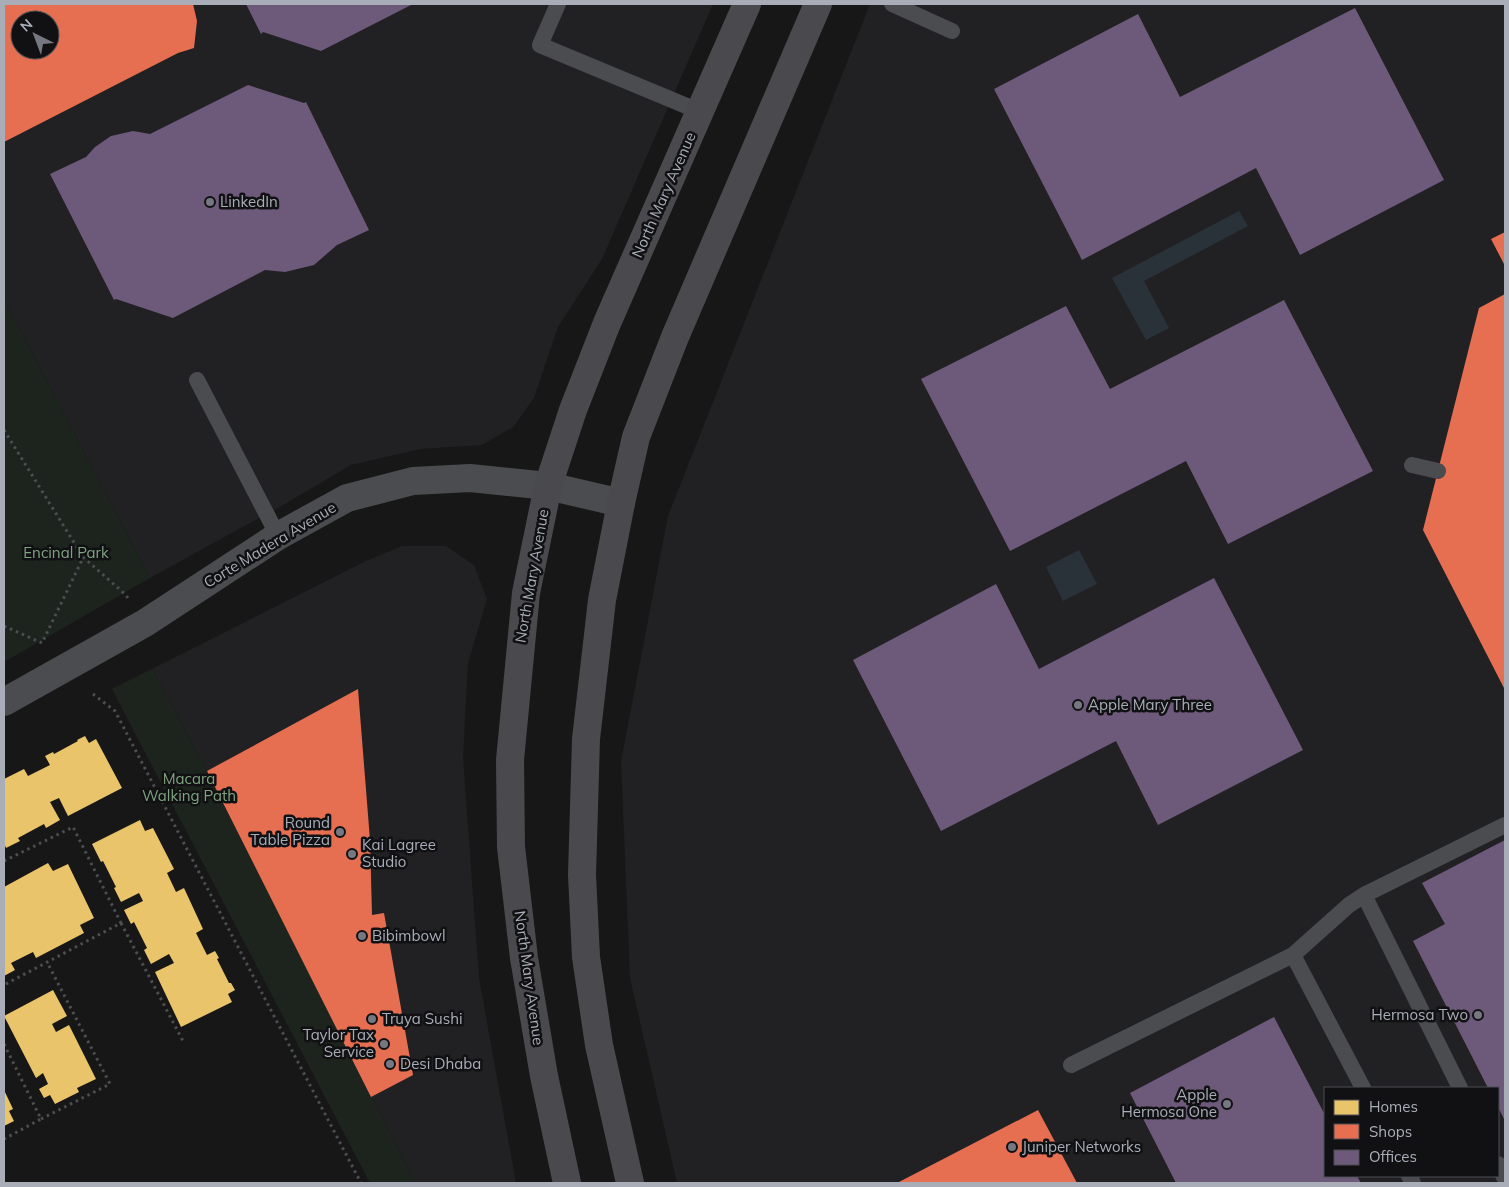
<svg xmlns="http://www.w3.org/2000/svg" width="1509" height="1187" viewBox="0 0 1509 1187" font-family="Mulish,sans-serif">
<rect width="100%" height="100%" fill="#171717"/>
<!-- built -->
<path fill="#212123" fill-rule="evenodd" d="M 4,4 L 713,4 L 602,259 L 558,327 L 534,398 L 513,427 L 482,445 L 420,449 L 351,465 L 283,505 L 150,578 L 4,299 ZM 20,20 L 50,20 L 50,50 L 20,50 Z
M 870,4 L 1505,4 L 1505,1183 L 677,1183 L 630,978 L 621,761 L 668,516 ZM 1325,1088 L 1498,1088 L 1498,1176 L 1325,1176 Z
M 402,546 L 446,546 L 474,565 L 487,599 L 468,663 L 463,758 L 479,978 L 516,1183 L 415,1183 L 207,771 L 152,669 L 364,562 Z"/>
<!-- green -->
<path fill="#1d241e" d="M 4,299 L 150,578 L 4,662 Z
M 152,669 L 207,771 L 415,1183 L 370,1183 L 112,689 Z"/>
<!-- water -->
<path fill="#2a3239" d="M 1239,211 L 1248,226 L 1144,281 L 1169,328 L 1146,340 L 1112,278 Z
M 1079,550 L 1097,584 L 1063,601 L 1046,567 Z"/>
<!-- homes -->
<path fill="#e9c46a" d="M 85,736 L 89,743 L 96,739 L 122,788 L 68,816 L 59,798 L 50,802 L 60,820 L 46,828 L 44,824 L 18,838 L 20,841 L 6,848 L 4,843 L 4,779 L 24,769 L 28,776 L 50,765 L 45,756 L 53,752 L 54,754 L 78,741 L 77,740 Z
M 140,820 L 145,831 L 153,828 L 174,869 L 167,873 L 176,892 L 184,888 L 203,929 L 196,933 L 207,955 L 215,951 L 219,958 L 217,959 L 229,983 L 231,983 L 235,990 L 228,994 L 232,1002 L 181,1027 L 155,972 L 174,963 L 169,954 L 151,964 L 144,950 L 147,948 L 134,922 L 131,924 L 124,910 L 143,901 L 139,893 L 121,902 L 114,888 L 116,887 L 103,861 L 101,862 L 92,844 Z
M 48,863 L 53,871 L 68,864 L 94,918 L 80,925 L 84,933 L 36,958 L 33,952 L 11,963 L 15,970 L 4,976 L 4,887 Z
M 53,990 L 67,1016 L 52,1024 L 56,1032 L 69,1025 L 96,1079 L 77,1088 L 79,1092 L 55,1104 L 50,1095 L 44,1098 L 39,1089 L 48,1084 L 43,1073 L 36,1078 L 4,1016 Z
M 4,1090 L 13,1109 L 9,1111 L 14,1121 L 4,1126 Z"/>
<!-- shops -->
<path fill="#e76f51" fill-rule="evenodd" d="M 4,4 L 193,4 L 197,21 L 194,48 L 178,53 L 4,142 ZM 20,20 L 50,20 L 50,50 L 20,50 Z
M 1505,232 L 1505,266 L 1491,239 Z
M 1505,294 L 1505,690 L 1423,530 L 1479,308 Z
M 358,689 L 370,840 L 372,915 L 384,913 L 413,1075 L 371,1097 L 207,771 Z
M 1038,1110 L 1077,1183 L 897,1183 Z"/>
<!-- offices -->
<path fill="#6d597a" d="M 246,4 L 413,4 L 321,51 L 263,32 L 261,34 Z
M 1355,8 L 1444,180 L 1300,255 L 1256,168 L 1082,260 L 994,89 L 1138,14 L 1180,97 Z
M 248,85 L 304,103 L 306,102 L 369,230 L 337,245 L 314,265 L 285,272 L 265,270 L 173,318 L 116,299 L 114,300 L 50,174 L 86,157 L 95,147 L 111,136 L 133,131 L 150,134 Z
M 1284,300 L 1373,471 L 1228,544 L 1186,461 L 1010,551 L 921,379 L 1066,306 L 1110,389 Z
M 1214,578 L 1303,750 L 1158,825 L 1116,741 L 941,831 L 853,660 L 996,584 L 1039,669 Z
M 1505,840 L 1505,1121 L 1498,1107 L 1498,1088 L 1488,1088 L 1413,941 L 1445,924 L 1422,883 Z
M 1274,1017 L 1325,1115 L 1325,1176 L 1357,1176 L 1361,1183 L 1176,1183 L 1130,1093 Z"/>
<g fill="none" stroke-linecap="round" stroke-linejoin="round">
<!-- path -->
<path stroke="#4d4e52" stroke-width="3" stroke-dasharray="2.5 4" stroke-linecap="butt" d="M 4,430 L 83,557 L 126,595 L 129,600
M 4,626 L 42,643 L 83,558
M 93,694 L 115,711 L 361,1183
M 4,861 L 73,827 L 121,923 L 4,985
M 121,923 L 184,1043
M 4,1044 L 41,1119 L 4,1139
M 41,1119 L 110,1084 L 47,962"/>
<!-- lane -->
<path stroke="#4b4c50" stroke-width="16" d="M 558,4 L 540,45 L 701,112
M 892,4 L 952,31
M 197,380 L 278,536
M 1412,465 L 1438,471
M 1364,895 L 1460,1088
M 1293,955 L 1363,1088
M 1071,1065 L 1293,955 L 1349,905 L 1364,895 L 1505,825
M 1498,1164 L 1505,1179
M 1409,1176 L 1413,1183"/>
<!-- street -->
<path stroke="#4b4c50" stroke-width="28" d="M 4,702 L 145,623 L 278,536 L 347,498 L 413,481 L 470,478 L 548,486 L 621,503"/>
<!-- secondary -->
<path stroke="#4a4a4e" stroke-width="28" d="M 567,1183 L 544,1076 L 524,958 L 511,847 L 510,760 L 526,593 L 548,486 L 573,410 L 607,323 L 747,4
M 630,1183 L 599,1045 L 586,957 L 582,875 L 586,739 L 602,600 L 621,503 L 636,437 L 675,337 L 818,4"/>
</g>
<!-- markers -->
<g fill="#757880" stroke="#111113" stroke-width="2">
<circle cx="210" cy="202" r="5"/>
<circle cx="1078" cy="705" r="5"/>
<circle cx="340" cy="832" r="5"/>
<circle cx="352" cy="854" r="5"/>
<circle cx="362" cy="936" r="5"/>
<circle cx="1478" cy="1015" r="5"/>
<circle cx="372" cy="1019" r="5"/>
<circle cx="384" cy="1044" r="5"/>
<circle cx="390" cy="1064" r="5"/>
<circle cx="1227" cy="1104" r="5"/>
<circle cx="1012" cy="1147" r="5"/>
</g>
<g text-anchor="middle" stroke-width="5" stroke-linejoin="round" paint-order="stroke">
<!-- street labels -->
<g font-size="15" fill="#a8adb8" stroke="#111113">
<text transform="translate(664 195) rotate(-66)" y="5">North Mary Avenue</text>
<text transform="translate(270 545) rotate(-31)" y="5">Corte Madera Avenue</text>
<text transform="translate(532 576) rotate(-80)" y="5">North Mary Avenue</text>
<text transform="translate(529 978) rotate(82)" y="5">North Mary Avenue</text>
</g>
<!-- poi labels -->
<g font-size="15" fill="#a8adb8" stroke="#111113" text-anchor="start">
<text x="220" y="207">LinkedIn</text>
<text x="1088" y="710">Apple Mary Three</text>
<text x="330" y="828" text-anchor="end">Round<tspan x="330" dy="17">Table Pizza</tspan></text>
<text x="362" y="850">Kai Lagree<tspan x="362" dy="17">Studio</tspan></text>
<text x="372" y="941">Bibimbowl</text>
<text x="1468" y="1020" text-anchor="end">Hermosa Two</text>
<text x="382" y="1024">Truya Sushi</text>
<text x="374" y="1040" text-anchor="end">Taylor Tax<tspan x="374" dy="17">Service</tspan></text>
<text x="400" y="1069">Desi Dhaba</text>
<text x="1217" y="1100" text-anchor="end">Apple<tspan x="1217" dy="17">Hermosa One</tspan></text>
<text x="1022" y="1152">Juniper Networks</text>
</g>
<!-- park labels -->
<g font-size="15" fill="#7fa381" stroke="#111113">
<text x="66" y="558">Encinal Park</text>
<text x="189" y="784">Macara<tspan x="189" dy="17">Walking Path</tspan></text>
</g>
</g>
<!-- border -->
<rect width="1509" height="1187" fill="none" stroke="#a8adb8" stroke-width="10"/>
<!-- legend -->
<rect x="1324" y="1087" width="175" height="90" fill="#111113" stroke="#4d4f55"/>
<rect x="1334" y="1100" width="25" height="15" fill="#e9c46a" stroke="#4d4f55"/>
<text x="1369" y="1112" font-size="15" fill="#a8adb8">Homes</text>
<rect x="1334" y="1124" width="25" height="15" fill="#e76f51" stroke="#4d4f55"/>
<text x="1369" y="1137" font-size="15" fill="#a8adb8">Shops</text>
<rect x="1334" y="1150" width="25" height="15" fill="#6d597a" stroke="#4d4f55"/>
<text x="1369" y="1162" font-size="15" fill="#a8adb8">Offices</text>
<!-- north arrow -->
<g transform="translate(35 35) rotate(318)"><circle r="24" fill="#111113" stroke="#4d4f55"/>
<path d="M0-4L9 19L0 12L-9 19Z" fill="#757880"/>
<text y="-8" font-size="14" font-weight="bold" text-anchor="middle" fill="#a8adb8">N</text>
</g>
</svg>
